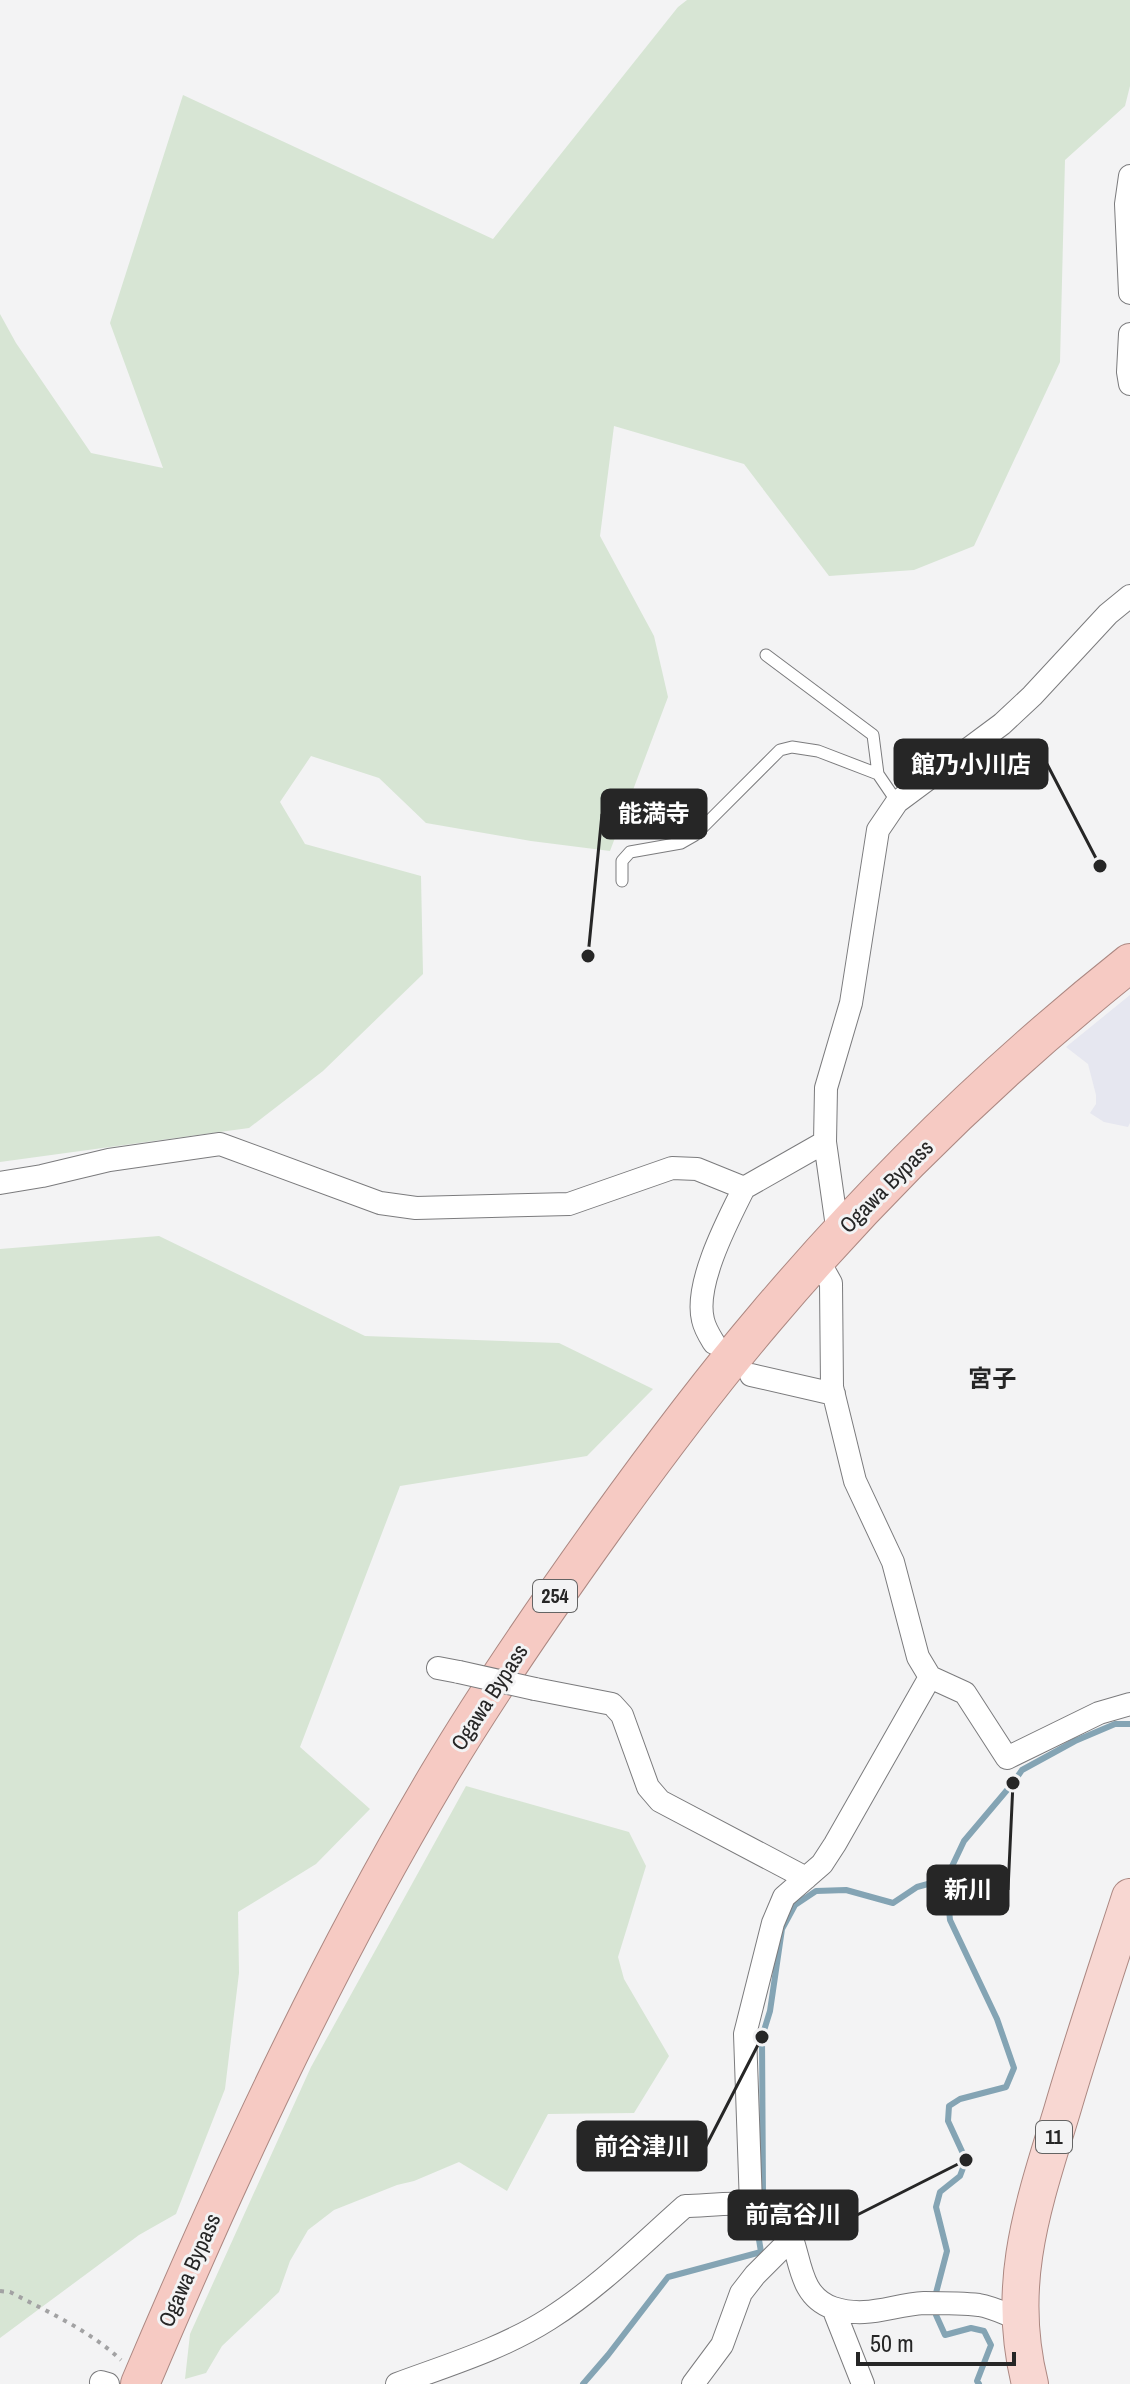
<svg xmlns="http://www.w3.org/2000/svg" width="1130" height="2384" viewBox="0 0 1130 2384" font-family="'Archivo Narrow','Noto Sans JP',sans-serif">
<rect width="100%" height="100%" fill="#f3f3f4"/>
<!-- built -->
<path fill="#e6e7f0" d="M 1130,995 L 1130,1123 L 1128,1127 L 1104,1122 L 1090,1113 L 1096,1104 L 1096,1095 L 1088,1064 L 1066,1047 Z"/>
<!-- green -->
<path fill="#d7e5d4" d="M 687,0 L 1130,0 L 1130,86 L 1125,106 L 1065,160 L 1060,362 L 974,546 L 914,570 L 829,576 L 744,464 L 614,426 L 600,536 L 654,636 L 668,697 L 610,851 L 531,841 L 426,823 L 379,778 L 311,756 L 280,802 L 305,844 L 421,876 L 423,974 L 323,1071 L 249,1128 L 0,1162 L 0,314 L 16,343 L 91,453 L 163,468 L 110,323 L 183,95 L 493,239 L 678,7 Z
M 159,1236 L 365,1336 L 559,1343 L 653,1389 L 587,1456 L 400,1486 L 300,1747 L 370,1809 L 316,1864 L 238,1912 L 239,1973 L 225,2089 L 176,2214 L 139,2235 L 0,2338 L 0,1249 Z
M 466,1786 L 629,1832 L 646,1866 L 618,1957 L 624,1979 L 669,2056 L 634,2113 L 548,2114 L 507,2191 L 459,2162 L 414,2181 L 397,2185 L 334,2210 L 308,2230 L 290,2261 L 279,2292 L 222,2346 L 206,2373 L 185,2379 L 190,2334 L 311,2067 Z"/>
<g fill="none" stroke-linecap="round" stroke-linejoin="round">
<!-- stream -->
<path stroke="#84a4b4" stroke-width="6" d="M 583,2384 L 608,2355 L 668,2277 L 761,2252 L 756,2221 L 763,2195 L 762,2037 L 770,2011 L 782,1929 L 795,1905 L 816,1891 L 846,1890 L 893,1903 L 917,1887 L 946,1879
M 979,2384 L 977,2381 L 991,2345 L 984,2331 L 971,2328 L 945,2335 L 936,2315 L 936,2293 L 947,2251 L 936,2207 L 940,2192 L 960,2176 L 966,2160 L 948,2121 L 949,2106 L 960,2099 L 1006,2087 L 1014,2068 L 997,2019 L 950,1920 L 946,1879 L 964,1841 L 1013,1783 L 1022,1770 L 1075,1741 L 1115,1724 L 1130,1724"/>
<!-- service casing -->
<g stroke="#7b7b7d" stroke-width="13">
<path id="service" d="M 766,655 L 873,735 L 878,774
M 622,881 L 622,861 L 630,852 L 681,843 L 695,835 L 780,750 L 792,747 L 818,751 L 878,774 L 897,802"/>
</g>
<!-- minor casing -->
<g stroke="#7b7b7d" stroke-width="24">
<path id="minor" d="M 1130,176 L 1126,204 L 1130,293
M 1130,334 L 1128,372 L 1130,384
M 0,1183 L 42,1176 L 109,1160 L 220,1144 L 380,1203 L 416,1208 L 569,1204 L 672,1168 L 697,1169 L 744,1188 L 825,1142
M 838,1234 L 825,1142 L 826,1088 L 851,1003 L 878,830 L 897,802 L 1002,724 L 1032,696 L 1108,614 L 1130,596
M 817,1258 L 831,1283 L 832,1387 L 855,1481 L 893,1562 L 918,1657 L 930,1677 L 965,1693 L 1007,1758 L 1099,1713 L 1130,1704
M 714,1343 C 709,1335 705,1329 703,1320 C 694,1284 728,1220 744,1188
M 751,1375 L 834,1394
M 438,1668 L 459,1672
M 535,1689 L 612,1704 L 622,1715 L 648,1787 L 660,1801 L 806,1878
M 751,2205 L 745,2034 L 773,1923 L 784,1897 L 822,1864 L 835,1844 L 930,1677
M 833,2308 L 863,2384
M 101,2382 L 108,2384
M 397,2384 C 448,2365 502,2349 549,2319 C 598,2288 641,2245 685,2206 C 708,2206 743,2200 764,2208 C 810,2223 784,2291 833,2308 C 867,2319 891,2305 924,2303 C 941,2303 962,2303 979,2305 C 992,2307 1006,2314 1019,2319
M 693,2384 L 722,2345 L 741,2293 L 755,2275 L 792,2238"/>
</g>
<!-- primary casing -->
<g stroke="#ac8882" stroke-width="38">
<path id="primary" d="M 1030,2384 C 1005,2284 1033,2206 1062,2111 C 1083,2039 1107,1968 1130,1897"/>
</g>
<!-- trunk casing -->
<g stroke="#ac8882" stroke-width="40">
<path id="trunk" d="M 140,2384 C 228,2176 323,1970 438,1776 C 489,1690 546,1608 604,1527 C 655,1456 708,1385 765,1318 C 874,1189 998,1068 1130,963"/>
</g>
<!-- path -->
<path stroke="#a2a2a3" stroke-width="4" stroke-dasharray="4 6" stroke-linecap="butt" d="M 0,2291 L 10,2292 C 48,2312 89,2330 121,2360"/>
<!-- service -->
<use href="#service" stroke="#fff" stroke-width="11"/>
<!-- minor -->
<use href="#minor" stroke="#fff" stroke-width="22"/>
<!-- primary -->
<use href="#primary" stroke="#f8d7d2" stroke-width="36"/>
<!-- trunk -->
<use href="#trunk" stroke="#f6cac3" stroke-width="38"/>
<!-- minor-bridge casing -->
<g stroke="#7b7b7d" stroke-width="24" stroke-linecap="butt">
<path id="minor-bridge" d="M 459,1672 L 535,1689"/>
</g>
<!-- minor-bridge -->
<use href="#minor-bridge" stroke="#fff" stroke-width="22"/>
</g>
<g text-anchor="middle" stroke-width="6" stroke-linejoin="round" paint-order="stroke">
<!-- shield labels -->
<g fill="#f3f3f4" stroke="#646464" stroke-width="2">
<rect x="533" y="1580" width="44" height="32" rx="6"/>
<rect x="1036" y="2121" width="36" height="32" rx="6"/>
</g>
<g font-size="20" font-weight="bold" fill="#262626">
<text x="555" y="1603">254</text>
<text x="1054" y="2144">11</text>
</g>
<!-- street labels -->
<g font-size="22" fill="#262626" stroke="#f3f3f4">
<text transform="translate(886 1186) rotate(-45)" y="8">Ogawa Bypass</text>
<text transform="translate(489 1697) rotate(-57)" y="8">Ogawa Bypass</text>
<text transform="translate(189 2270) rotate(-66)" y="8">Ogawa Bypass</text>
</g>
<!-- neighbourhood labels -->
<g font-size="24" font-weight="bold" fill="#262626" stroke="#f3f3f4">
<text x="992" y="1387">宮子</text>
</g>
</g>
<!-- callouts -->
<path fill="none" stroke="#262626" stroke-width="3" d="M1100 866L1047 764M588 956L602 814M1013 1783L1008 1890M762 2037L706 2146M966 2160L857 2215"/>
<g fill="#262626" stroke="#f3f3f4" stroke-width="3">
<circle cx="1100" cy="866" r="8"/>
<circle cx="588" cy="956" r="8"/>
<circle cx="1013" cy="1783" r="8"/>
<circle cx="762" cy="2037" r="8"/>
<circle cx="966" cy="2160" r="8"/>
</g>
<g fill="#262626" stroke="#262626" stroke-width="3">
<rect x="895" y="740" width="152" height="48" rx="8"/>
<rect x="602" y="790" width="104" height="48" rx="8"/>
<rect x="928" y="1866" width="80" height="48" rx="8"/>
<rect x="578" y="2122" width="128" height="48" rx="8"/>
<rect x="729" y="2191" width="128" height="48" rx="8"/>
</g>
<g font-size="24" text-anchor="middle" font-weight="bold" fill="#fff">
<text x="971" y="773">館乃小川店</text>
<text x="654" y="822">能満寺</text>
<text x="968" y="1898">新川</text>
<text x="642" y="2155">前谷津川</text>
<text x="793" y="2223">前高谷川</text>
</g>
<!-- scale -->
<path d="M858 2352v12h156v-12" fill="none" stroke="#262626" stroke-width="4"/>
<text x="870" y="2352" font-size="24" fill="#262626" stroke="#f3f3f4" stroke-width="6" paint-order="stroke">50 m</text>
</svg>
